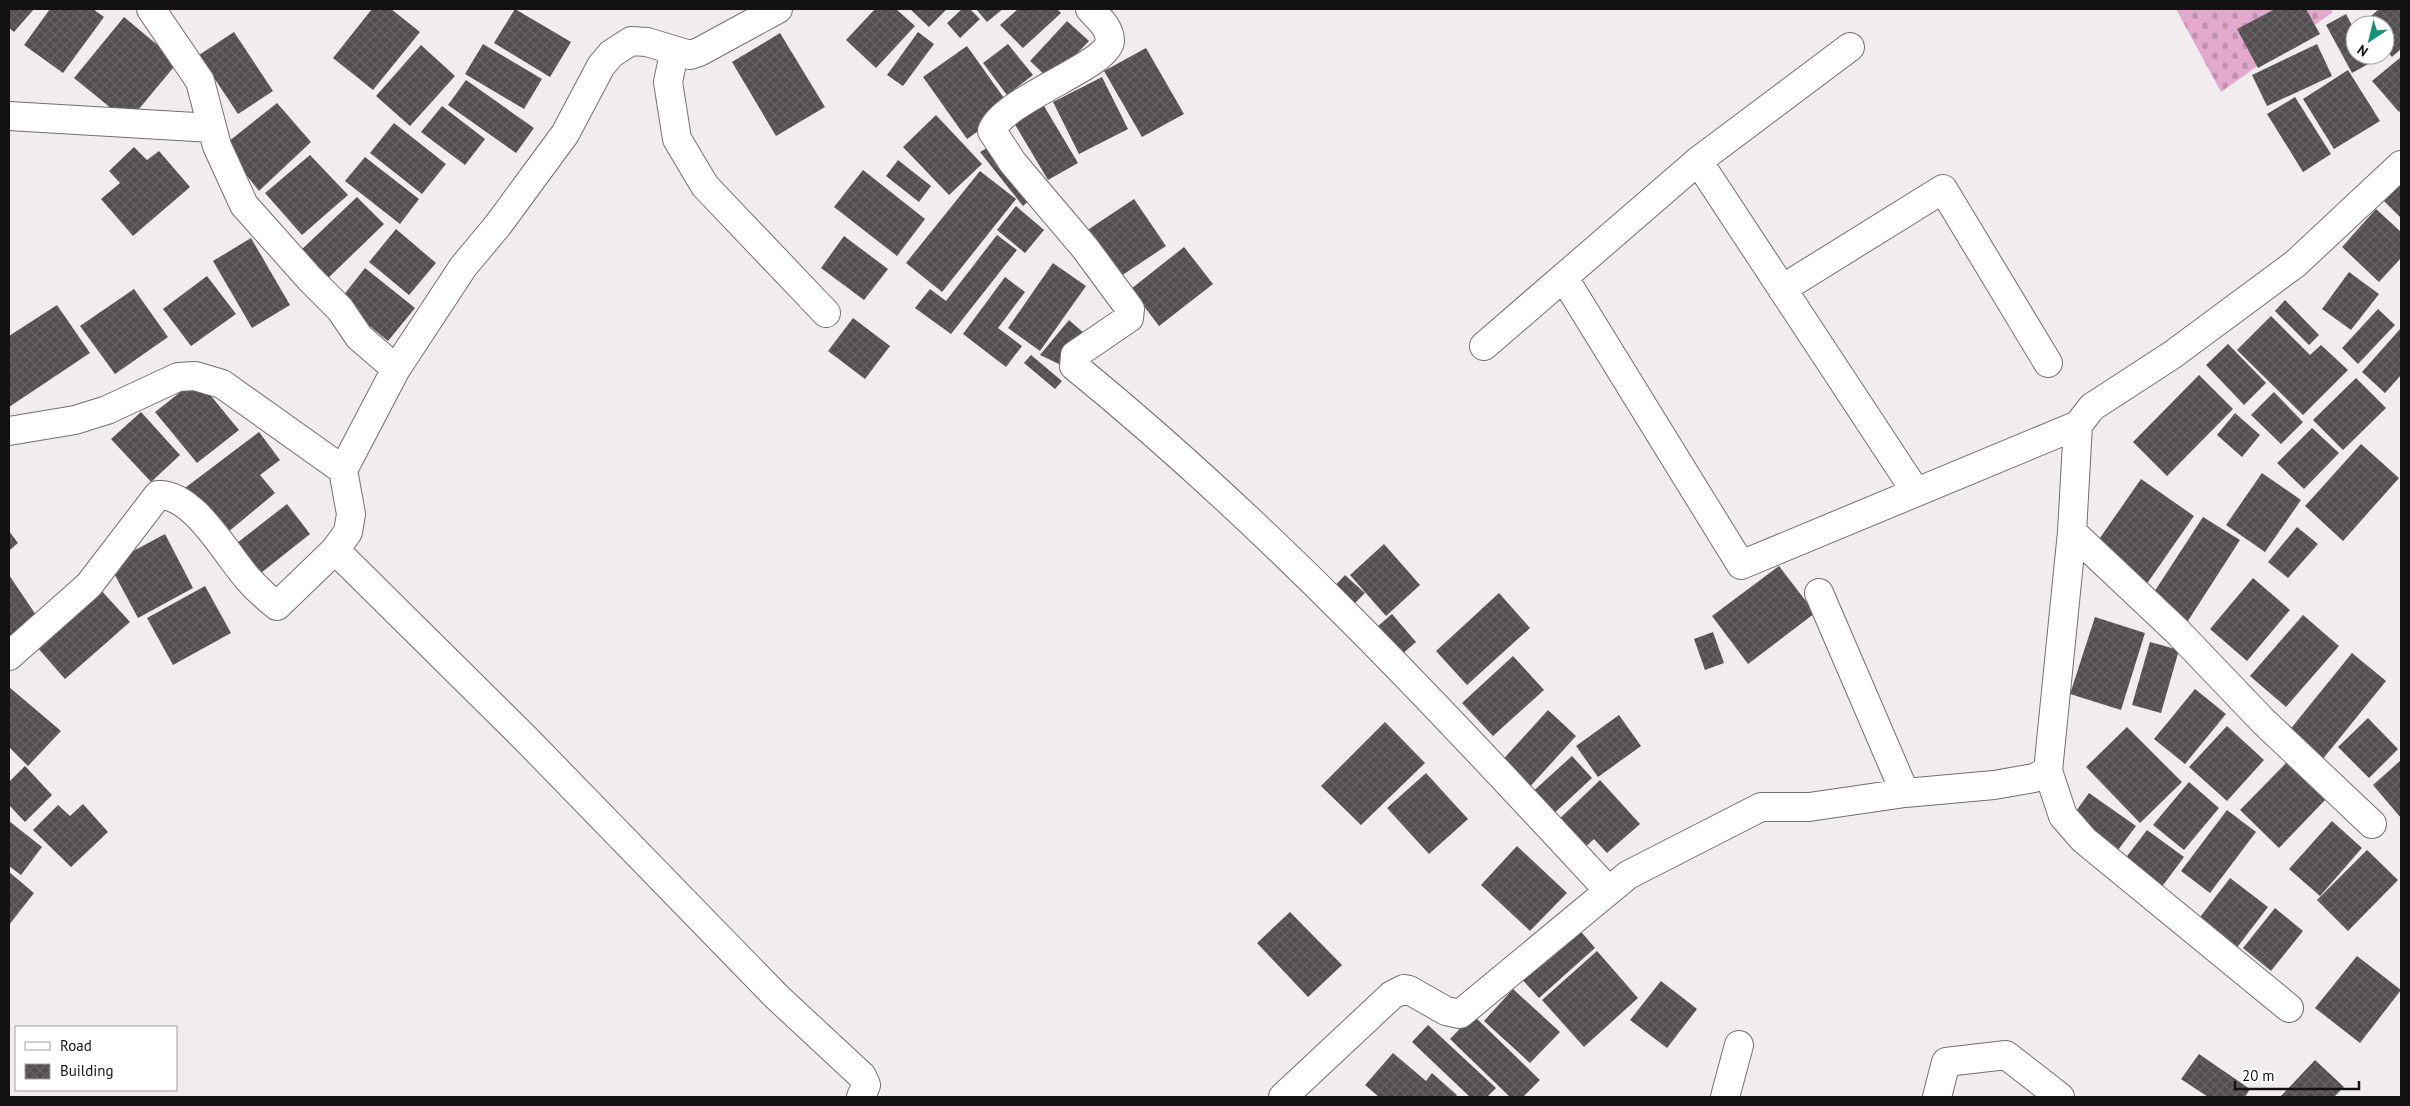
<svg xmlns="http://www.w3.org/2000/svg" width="2410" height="1106" viewBox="0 0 2410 1106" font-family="'PT Sans',sans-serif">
<defs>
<pattern id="cemetery-stones" width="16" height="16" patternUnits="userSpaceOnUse" patternTransform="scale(1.25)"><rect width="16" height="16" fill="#e2a9cd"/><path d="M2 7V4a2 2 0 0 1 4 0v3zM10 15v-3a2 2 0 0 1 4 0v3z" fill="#c190af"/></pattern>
<pattern id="building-cross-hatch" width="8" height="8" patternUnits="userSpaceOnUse" patternTransform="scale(1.25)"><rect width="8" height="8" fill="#534f51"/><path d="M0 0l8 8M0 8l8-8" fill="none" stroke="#676466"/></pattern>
</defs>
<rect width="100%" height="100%" fill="#f1edef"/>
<!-- cemetery -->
<path fill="url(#cemetery-stones)" d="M 2176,9 L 2331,9 L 2333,12 L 2221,92 Z"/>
<!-- building -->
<path fill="url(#building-cross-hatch)" d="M 9,9 L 34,9 L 14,32 L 9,28 Z
M 50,9 L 93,9 L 104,17 L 63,73 L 24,45 Z
M 372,9 L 391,9 L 420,32 L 373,90 L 333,58 Z
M 515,9 L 571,42 L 550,77 L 494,43 Z
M 875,9 L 896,9 L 915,26 L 876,68 L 846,40 Z
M 910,9 L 947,9 L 929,27 Z
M 962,9 L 970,9 L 980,19 L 960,38 L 947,23 Z
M 976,9 L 1003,9 L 987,22 Z
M 1018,9 L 1057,9 L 1061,13 L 1023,48 L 1000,25 Z
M 2275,9 L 2306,9 L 2320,34 L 2258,68 L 2237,29 Z
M 2379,9 L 2401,9 L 2401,49 L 2392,57 L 2385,48 L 2385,25 L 2363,23 Z
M 2346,14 L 2355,31 L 2355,55 L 2368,55 L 2372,62 L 2352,73 L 2326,25 Z
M 124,17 L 178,62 L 128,122 L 74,78 Z
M 1067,21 L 1089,41 L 1051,81 L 1030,61 Z
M 234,32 L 273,91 L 238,114 L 199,55 Z
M 918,32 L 934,44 L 903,86 L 887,75 Z
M 780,33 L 825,107 L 776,136 L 732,62 Z
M 483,44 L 542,79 L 524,109 L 465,74 Z
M 1008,44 L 1033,75 L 1007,95 L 983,63 Z
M 2317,44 L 2332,76 L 2267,106 L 2252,75 Z
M 421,45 L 455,76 L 410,126 L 376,96 Z
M 967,46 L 1011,108 L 967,139 L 923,77 Z
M 1146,48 L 1184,114 L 1142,137 L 1104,71 Z
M 2401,57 L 2401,110 L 2399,112 L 2372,81 Z
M 2348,70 L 2380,121 L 2334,149 L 2303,99 Z
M 1102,77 L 1128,129 L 1079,154 L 1053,102 Z
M 466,80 L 534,128 L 516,153 L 448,105 Z
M 2295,97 L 2331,154 L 2303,172 L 2267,114 Z
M 277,103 L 311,142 L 259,191 L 223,146 Z
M 442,106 L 485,139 L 465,165 L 421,132 Z
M 1044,106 L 1078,163 L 1048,180 L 1014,123 Z
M 936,115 L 982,164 L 949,195 L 903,147 Z
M 394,123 L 446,164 L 422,194 L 370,153 Z
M 994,144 L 1033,197 L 1023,206 L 980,152 Z
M 134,147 L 147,160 L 159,151 L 190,187 L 133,236 L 101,199 L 120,183 L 109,171 Z
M 310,155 L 348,195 L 302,235 L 265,193 Z
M 365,157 L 419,199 L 400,224 L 345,181 Z
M 898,160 L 931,186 L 919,202 L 886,176 Z
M 863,170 L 925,219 L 897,256 L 834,207 Z
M 980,171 L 1016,199 L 942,292 L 906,263 Z
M 2401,184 L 2401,218 L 2384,201 Z
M 357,197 L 384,224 L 325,281 L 298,253 Z
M 1134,199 L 1166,246 L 1118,278 L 1086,231 Z
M 1016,206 L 1044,230 L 1025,253 L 997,230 Z
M 2376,209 L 2401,232 L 2401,258 L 2379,282 L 2342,247 Z
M 396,229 L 436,263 L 409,295 L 369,262 Z
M 997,235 L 1017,250 L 951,334 L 915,308 L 930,289 L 946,301 Z
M 844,236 L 888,269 L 864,300 L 821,268 Z
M 251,238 L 290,305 L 252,328 L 213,261 Z
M 1184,247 L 1213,284 L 1159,326 L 1131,289 Z
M 1053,263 L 1086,286 L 1040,351 L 1008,328 Z
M 365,268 L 415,308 L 388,341 L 339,301 Z
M 2349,272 L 2379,294 L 2351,330 L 2322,309 Z
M 207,276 L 236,314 L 191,346 L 163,309 Z
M 1005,277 L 1025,292 L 998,328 L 1022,346 L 1006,367 L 963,334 Z
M 134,289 L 168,337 L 115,374 L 80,326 Z
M 2285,300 L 2319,335 L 2309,345 L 2275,311 Z
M 57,305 L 90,353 L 9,407 L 9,336 Z
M 2378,309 L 2395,325 L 2358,364 L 2342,348 Z
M 2271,316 L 2310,355 L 2321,345 L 2348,370 L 2303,415 L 2237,350 Z
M 853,318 L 890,346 L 865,379 L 828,351 Z
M 1069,320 L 1084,333 L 1063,366 L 1040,355 Z
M 2400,329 L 2401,375 L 2385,393 L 2362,372 Z
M 2228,344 L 2266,383 L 2244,405 L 2206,365 Z
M 1031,355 L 1062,381 L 1055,389 L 1024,363 Z
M 2199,375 L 2233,409 L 2167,476 L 2133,442 Z
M 2356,378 L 2386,408 L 2343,450 L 2313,420 Z
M 197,379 L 239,430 L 197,463 L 155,412 Z
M 2274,392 L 2303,422 L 2281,444 L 2251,415 Z
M 141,412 L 180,455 L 151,482 L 111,439 Z
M 2235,413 L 2260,435 L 2242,457 L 2217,435 Z
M 2312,428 L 2339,453 L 2304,489 L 2277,463 Z
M 259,432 L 280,460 L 260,475 L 275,493 L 221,538 L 181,491 Z
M 2361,444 L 2399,478 L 2343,541 L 2305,506 Z
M 2262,473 L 2301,500 L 2265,552 L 2226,525 Z
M 2141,479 L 2194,516 L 2146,585 L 2093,548 Z
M 287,504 L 310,534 L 252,580 L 228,550 Z
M 2203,517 L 2240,540 L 2184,627 L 2147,603 Z
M 2297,527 L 2318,544 L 2288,578 L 2268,562 Z
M 9,531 L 18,543 L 9,551 Z
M 165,534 L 193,588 L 138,618 L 109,564 Z
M 1384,544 L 1420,585 L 1386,616 L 1350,575 Z
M 1779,566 L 1815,613 L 1748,664 L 1712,616 Z
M 9,575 L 38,618 L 9,639 Z
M 1345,575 L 1365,593 L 1347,611 L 1328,593 Z
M 2253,578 L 2290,610 L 2247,661 L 2210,629 Z
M 205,586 L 231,633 L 173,665 L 147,618 Z
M 100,589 L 130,622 L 65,679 L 36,646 Z
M 1499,593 L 1530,628 L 1467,685 L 1436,651 Z
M 1392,614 L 1416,642 L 1394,661 L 1370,633 Z
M 2303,615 L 2339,646 L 2286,707 L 2250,676 Z
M 2095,617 L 2145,633 L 2121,710 L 2070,694 Z
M 1713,632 L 1724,663 L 1705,670 L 1694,639 Z
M 2150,642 L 2179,650 L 2161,713 L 2132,705 Z
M 2352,653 L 2386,681 L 2318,765 L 2284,737 Z
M 1513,656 L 1544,690 L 1493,736 L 1462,703 Z
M 9,687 L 61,731 L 28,766 L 9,747 Z
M 2195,689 L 2226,714 L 2185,764 L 2154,739 Z
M 1548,710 L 1576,736 L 1526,791 L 1498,765 Z
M 1619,715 L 1641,746 L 1598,777 L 1576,746 Z
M 2368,718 L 2398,749 L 2369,778 L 2338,747 Z
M 1385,722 L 1425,763 L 1361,825 L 1321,786 Z
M 2227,726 L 2264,760 L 2227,801 L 2189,767 Z
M 2127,727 L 2182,782 L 2140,823 L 2086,767 Z
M 1572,756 L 1592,778 L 1549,818 L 1528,796 Z
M 2401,760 L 2401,818 L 2373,785 Z
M 2286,763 L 2325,800 L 2279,848 L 2240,810 Z
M 25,766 L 52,795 L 25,822 L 9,805 L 9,782 Z
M 1426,773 L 1468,819 L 1429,854 L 1387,808 Z
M 1600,780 L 1640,824 L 1607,853 L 1594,839 L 1581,851 L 1554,824 Z
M 2189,782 L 2219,808 L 2184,850 L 2153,825 Z
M 2089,793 L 2136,826 L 2115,854 L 2069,821 Z
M 83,804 L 108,832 L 71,867 L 33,830 L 58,805 L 70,816 Z
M 2227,810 L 2256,832 L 2210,893 L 2181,871 Z
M 9,821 L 42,847 L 21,875 L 9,866 Z
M 2332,821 L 2362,848 L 2320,896 L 2289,869 Z
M 2147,830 L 2184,857 L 2158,892 L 2121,864 Z
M 1517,846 L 1567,893 L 1530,931 L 1481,885 Z
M 2367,850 L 2398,880 L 2348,931 L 2317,900 Z
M 9,872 L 34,893 L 9,925 Z
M 2230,878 L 2268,907 L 2232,954 L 2194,925 Z
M 2275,908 L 2303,931 L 2271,971 L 2243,948 Z
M 1290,912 L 1342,965 L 1308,997 L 1257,943 Z
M 1577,927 L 1595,948 L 1539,998 L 1520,977 Z
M 1597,951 L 1638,998 L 1584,1047 L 1542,1000 Z
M 2357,956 L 2401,990 L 2360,1043 L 2315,1008 Z
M 1661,981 L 1697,1009 L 1667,1048 L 1630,1020 Z
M 1513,989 L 1560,1032 L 1530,1063 L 1484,1021 Z
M 1473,1015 L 1540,1080 L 1523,1097 L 1510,1097 L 1450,1039 Z
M 1428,1025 L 1496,1088 L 1487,1097 L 1470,1097 L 1412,1042 Z
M 1393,1053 L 1426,1081 L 1432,1073 L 1457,1095 L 1455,1097 L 1379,1097 L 1365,1085 Z
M 2199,1054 L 2250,1089 L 2245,1097 L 2208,1097 L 2181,1079 Z
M 2315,1060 L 2344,1087 L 2334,1097 L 2280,1097 Z"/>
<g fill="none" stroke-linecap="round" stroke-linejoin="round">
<!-- minor casing -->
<g stroke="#726e71" stroke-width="30">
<path id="minor" d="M 151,9 L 200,81 L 217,146 L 244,205 L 310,279 L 340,309 L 359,337 L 396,369
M 1090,9 C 1098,18 1110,27 1110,41 C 1109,65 1002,100 992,131 L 1013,163 L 1085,248 L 1130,309 L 1129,318 L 1075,355 L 1074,366 C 1268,524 1439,707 1608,890
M 677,53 L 672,63 L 668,82 L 677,139 L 705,186 L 826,313
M 9,116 L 212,128
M 1698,161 L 1916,492
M 1564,278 L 1741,565 L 2078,425
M 1782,289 L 1943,189 L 2048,363
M 1484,346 L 1698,161 L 1850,47
M 9,431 L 75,420 L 107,410 L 178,377 L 195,376 L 222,384 L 343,470
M 2072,532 L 2177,631 L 2263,721 L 2372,824
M 335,550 L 526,739 L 777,997 L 862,1076 L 866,1085 L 861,1097
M 1819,593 L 1905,793
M 9,656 L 89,585 L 158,495 C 194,493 227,556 249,580 C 257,589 267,598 277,606 L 335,550 L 348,532 L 351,514 L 343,470 L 396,369 L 463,267 L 498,225 L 565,134 L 601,66 L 611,54 L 631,41 L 647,42 L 690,55 L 699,52 L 778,9
M 2289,1008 L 2084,840 L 2063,816 L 2048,771 L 2072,532 L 2078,425 L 2092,407 L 2172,355 L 2295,264 L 2401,165
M 1283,1097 L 1392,995 L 1404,989 L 1409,990 L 1446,1011 L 1460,1014 L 1628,875 L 1761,807 L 1809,807 L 1905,793 L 1994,785 L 2034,778 L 2048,771
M 1725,1097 L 1739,1045
M 1937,1097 L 1946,1062 L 2006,1055 L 2060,1097"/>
</g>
<!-- minor -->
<use href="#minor" stroke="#fff" stroke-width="28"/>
</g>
<!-- border -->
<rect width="2410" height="1106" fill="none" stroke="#131213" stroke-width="20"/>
<!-- legend -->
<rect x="15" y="1026" width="162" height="65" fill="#ffffff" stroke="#a1a0a1"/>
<rect x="25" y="1042" width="25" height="8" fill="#ffffff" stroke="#a1a0a1"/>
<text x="60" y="1051" font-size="15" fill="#131213">Road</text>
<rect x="25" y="1064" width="25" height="15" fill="url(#building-cross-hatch)" stroke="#a1a0a1"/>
<text x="60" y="1076" font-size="15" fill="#131213">Building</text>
<!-- north arrow -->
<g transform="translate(2370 40) rotate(215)"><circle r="24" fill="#ffffff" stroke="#a1a0a1"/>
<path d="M0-4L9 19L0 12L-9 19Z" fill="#14927a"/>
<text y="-8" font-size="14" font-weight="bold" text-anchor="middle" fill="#131213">N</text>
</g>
<!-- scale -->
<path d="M2235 1081v8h124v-8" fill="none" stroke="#131213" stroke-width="2.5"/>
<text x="2242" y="1081" font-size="15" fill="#131213" stroke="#ffffff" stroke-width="4" paint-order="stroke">20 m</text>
</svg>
